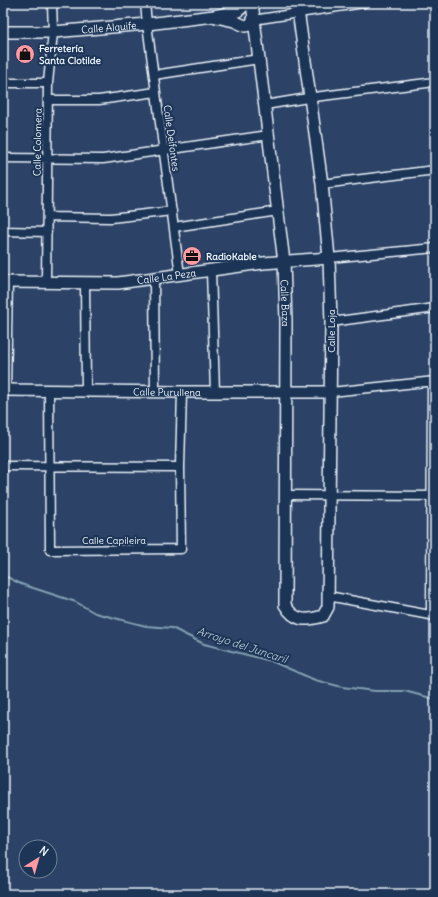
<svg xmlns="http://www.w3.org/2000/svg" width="438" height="897" viewBox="0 0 438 897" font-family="Delius,sans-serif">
<rect width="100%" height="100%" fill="#2c4266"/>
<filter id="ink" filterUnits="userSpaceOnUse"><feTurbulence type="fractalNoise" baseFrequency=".025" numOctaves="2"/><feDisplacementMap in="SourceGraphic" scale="8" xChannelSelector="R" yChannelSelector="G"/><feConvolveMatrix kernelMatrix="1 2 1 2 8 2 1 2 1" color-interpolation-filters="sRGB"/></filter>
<g filter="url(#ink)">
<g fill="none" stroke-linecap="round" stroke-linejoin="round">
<!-- stream -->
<path stroke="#82a0b2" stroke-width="2" d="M 3,575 L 21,584 L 76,602 L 95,613 L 146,626 L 172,628 L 204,644 L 271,661 L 315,680 L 342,687 L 375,691 L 404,691 L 435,699"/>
<!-- street casing -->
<g stroke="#e8f1f8" stroke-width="11">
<path id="street" d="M 145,3 L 147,24 L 180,275
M 253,20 L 364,3
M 154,75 L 259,59
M 3,83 L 48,83
M 48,100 L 99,100 L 156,92
M 265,105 L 314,97 L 435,82
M 3,158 L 103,159 L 269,135
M 322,184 L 435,170
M 47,217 L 111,218 L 172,211
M 174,227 L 278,211
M 3,231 L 47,232
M 329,258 L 435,248
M 211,271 L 215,392
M 154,278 L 155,391
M 46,282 L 48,83 L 53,32 L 52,3
M 85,282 L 86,390
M 331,322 L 435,308
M 6,390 L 8,282
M 49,390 L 50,550 L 181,549 L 180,467 L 182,392
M 331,392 L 435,381
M 3,466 L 180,467
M 286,495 L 435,496
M 328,596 L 435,616
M 431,615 L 432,381"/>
</g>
<!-- secondary casing -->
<g stroke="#e8f1f8" stroke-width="14">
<g id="secondary">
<path id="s1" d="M 252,3 L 284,262 L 286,321 L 285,605 C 295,622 306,621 323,616 L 328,607 L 331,322 L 329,258 L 322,184 L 297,3"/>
<path d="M 216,17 L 234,21 L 245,26 L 250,25 L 253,20"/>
<path id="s2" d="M 3,32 L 53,32 L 147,24 L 214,16 L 238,11 L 247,3"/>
<path id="s3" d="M 3,282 L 118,283 L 263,263 L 329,258"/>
<path id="s4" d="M 3,390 L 182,392 L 331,392"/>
</g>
</g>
<!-- street -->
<use href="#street" stroke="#1d3557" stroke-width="8"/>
<!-- secondary -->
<use href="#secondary" stroke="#1d3557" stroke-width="11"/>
</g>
</g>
<!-- icons -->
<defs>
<g id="shop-disc" transform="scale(1)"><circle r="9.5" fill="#ff9aa2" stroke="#1d3557"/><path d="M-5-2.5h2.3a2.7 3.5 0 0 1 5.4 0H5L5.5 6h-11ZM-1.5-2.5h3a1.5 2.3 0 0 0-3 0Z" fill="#111"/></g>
<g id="office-disc" transform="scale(1)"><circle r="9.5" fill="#ff9aa2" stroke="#1d3557"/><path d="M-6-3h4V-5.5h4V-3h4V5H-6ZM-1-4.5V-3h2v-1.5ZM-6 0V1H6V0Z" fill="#111"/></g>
</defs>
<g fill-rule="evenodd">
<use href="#shop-disc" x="25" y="54"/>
<use href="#office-disc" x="192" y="256"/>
</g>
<g text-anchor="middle" stroke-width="4" stroke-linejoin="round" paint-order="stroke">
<!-- street labels -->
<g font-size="10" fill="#e8f1f8" stroke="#1d3557">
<text dy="4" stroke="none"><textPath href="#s2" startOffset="106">Calle Alquife</textPath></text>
<text transform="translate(172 138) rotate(82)" y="4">Calle Deifontes</text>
<text transform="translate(37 142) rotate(-89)" y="4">Calle Colomera</text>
<text dy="4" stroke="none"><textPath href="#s3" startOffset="164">Calle La Peza</textPath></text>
<text dy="4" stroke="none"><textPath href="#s1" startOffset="302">Calle Baza</textPath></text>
<text transform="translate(331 331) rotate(-90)" y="4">Calle Loja</text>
<text dy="4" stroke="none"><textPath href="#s4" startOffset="164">Calle Purullena</textPath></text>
<text x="114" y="544">Calle Capileira</text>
</g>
<!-- poi labels -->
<g font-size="10" font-weight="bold" fill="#e8f1f8" stroke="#1d3557" text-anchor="start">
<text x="39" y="52">Ferretería<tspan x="39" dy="12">Santa Clotilde</tspan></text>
<text x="206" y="260">RadioKable</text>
</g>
<!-- water labels -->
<g font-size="11" font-style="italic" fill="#acc2cf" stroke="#1d3557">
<text transform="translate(242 645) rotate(18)" y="4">Arroyo del Juncaril</text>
</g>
</g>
<!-- margin -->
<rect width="438" height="897" fill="none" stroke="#1d3557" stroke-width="16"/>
<rect x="8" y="8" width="422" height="881" fill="none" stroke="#e8f1f8" stroke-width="1.5" filter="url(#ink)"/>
<!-- north arrow -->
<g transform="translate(38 859) rotate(37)"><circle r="19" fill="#1d3557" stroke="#6e8097"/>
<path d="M0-3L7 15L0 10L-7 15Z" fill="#ff9aa2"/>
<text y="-6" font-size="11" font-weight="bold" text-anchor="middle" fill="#e8f1f8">N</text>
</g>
</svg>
